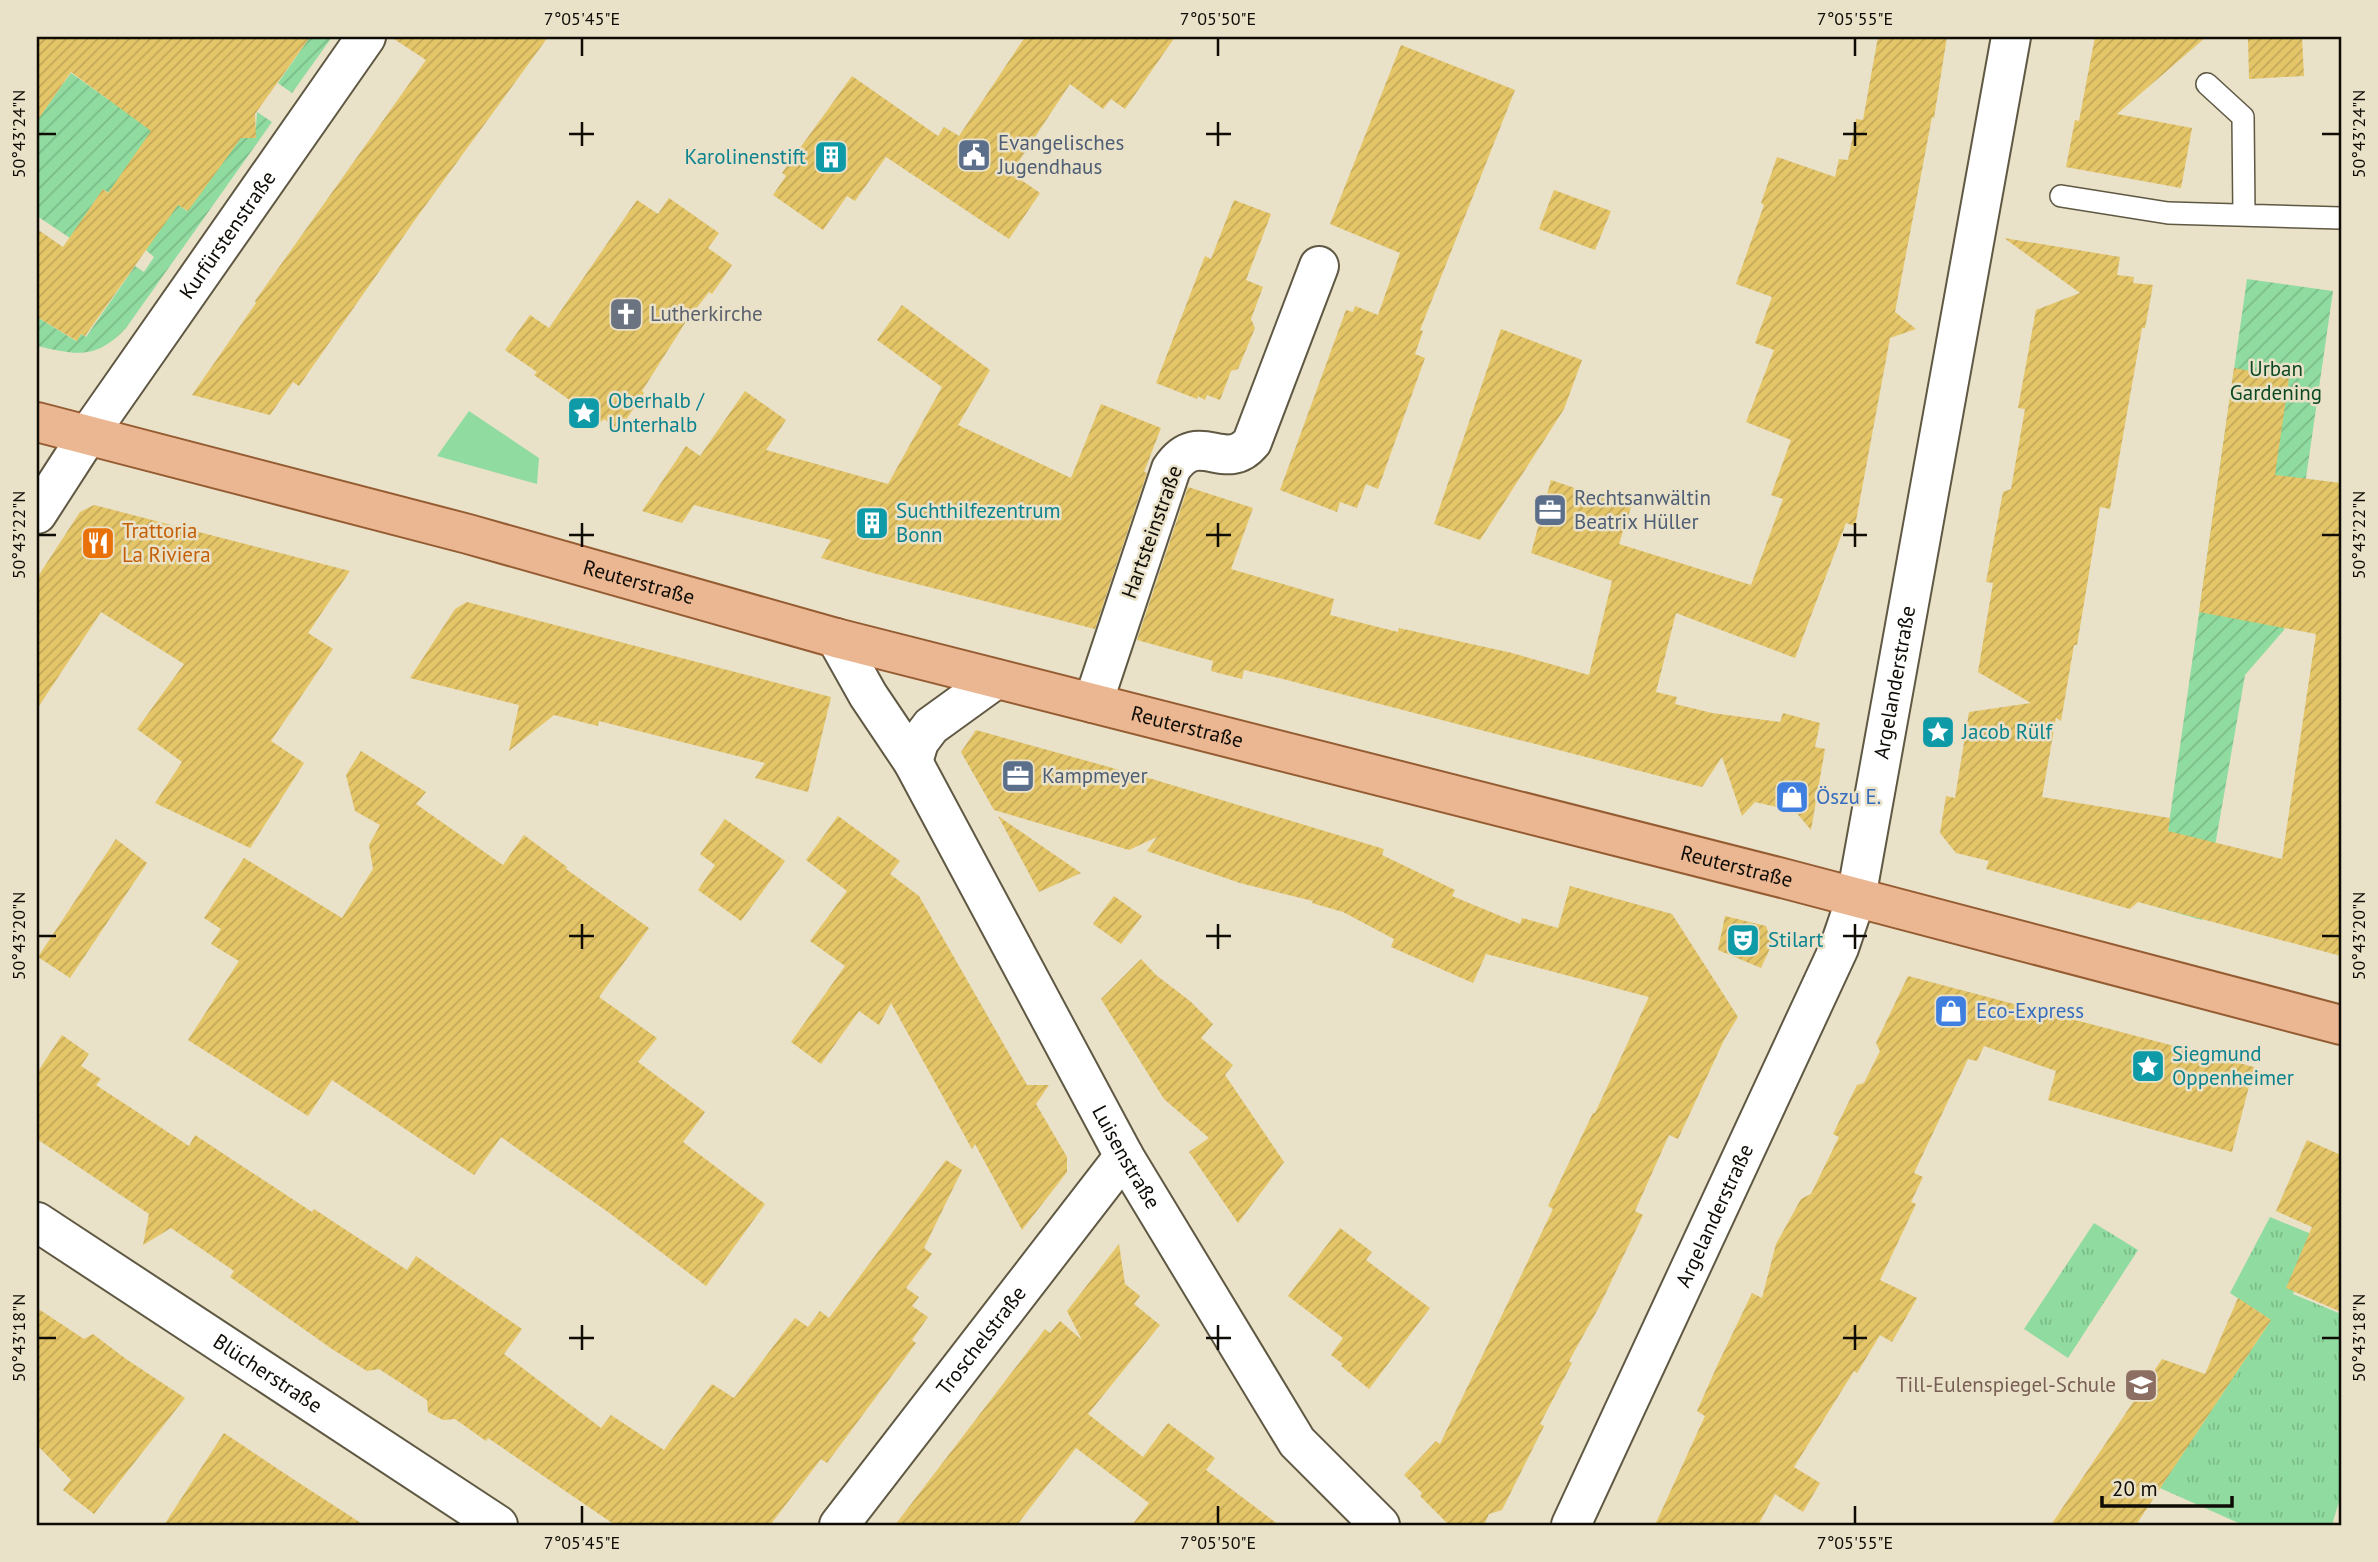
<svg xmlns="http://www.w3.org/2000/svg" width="2378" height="1562" viewBox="0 0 2378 1562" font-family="'PT Sans',sans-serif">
<defs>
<pattern id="park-tufts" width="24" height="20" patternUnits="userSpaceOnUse" patternTransform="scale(1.75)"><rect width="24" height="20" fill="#90dba0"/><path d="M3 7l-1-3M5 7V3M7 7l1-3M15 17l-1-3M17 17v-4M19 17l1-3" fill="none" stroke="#7bbb88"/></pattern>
<pattern id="garden-furrows" width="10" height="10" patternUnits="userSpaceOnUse" patternTransform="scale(1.75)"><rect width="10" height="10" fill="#90dba0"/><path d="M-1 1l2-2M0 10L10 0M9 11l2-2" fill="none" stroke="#7bbb88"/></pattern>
<pattern id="building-hatch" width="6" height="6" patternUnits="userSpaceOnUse" patternTransform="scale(1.75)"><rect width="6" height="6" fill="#e4c568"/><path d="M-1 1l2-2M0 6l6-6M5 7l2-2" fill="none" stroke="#c2a859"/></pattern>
</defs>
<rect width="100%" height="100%" fill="#e9e1c8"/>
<!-- grass -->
<path fill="#90dba0" d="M 469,411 L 539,458 L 537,484 L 437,456 Z"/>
<!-- park -->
<path fill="url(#park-tufts)" d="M 2270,1217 L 2316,1236 L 2293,1294 L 2341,1314 L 2341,1495 L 2332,1525 L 2243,1525 L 2160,1488 L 2271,1320 L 2230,1293 Z
M 2094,1223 L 2138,1250 L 2068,1358 L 2024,1329 Z"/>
<!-- garden -->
<path fill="url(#garden-furrows)" d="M 89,37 L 154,37 L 166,196 L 187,211 L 240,138 L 249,138 L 256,127 L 257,112 L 272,122 L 126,328 C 96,360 77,355 37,346 L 37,317 L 76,341 L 81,334 L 86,337 L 135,266 L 144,272 L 154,257 L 146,250 L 154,238 L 123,203 L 103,189 L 86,214 L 73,240 L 37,216 L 37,116 L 39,117 L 71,73 L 109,100 L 120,84 L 78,53 Z
M 310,37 L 332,37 L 292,93 L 278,83 Z
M 2247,279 L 2333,291 L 2284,630 L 2245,675 L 2202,920 L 2157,907 Z"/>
<!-- building -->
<path fill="url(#building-hatch)" d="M 37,37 L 310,37 L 255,114 L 256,138 L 241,138 L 188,211 L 178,205 L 85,336 L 81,334 L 77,341 L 37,317 L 37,229 L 63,247 L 103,189 L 108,193 L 151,131 L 71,72 L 37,121 Z
M 391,37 L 548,37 L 417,217 L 299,386 L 293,382 L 270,415 L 192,395 L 256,303 L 255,301 L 426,60 Z
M 1025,37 L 1175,37 L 1125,109 L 1111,99 L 1103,109 L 1070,84 L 1011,173 L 1040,193 L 1009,239 L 886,157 L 855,201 L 847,196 L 823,230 L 773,195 L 786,176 L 782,173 L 852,76 L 938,136 L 944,127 L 959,136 Z
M 1878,37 L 1947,37 L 1934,118 L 1932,117 L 1895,312 L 1916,329 L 1890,338 L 1855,526 L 1846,523 L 1795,658 L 1676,613 L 1656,692 L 1677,697 L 1675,704 L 1712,713 L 1780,722 L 1783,713 L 1820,723 L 1815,747 L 1825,749 L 1811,830 L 1795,811 L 1755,802 L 1742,816 L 1722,757 L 1702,787 L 1283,679 L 1244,670 L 1242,679 L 1211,671 L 1213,661 L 1137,640 L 1188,487 L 1253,508 L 1231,569 L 1334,599 L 1330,615 L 1398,632 L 1399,628 L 1512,653 L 1589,675 L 1612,581 L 1531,553 L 1551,480 L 1631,507 L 1619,544 L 1751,585 L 1783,499 L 1771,495 L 1791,440 L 1746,422 L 1774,350 L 1755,343 L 1772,297 L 1736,284 L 1764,205 L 1761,203 L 1777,157 L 1835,177 L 1839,159 L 1848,160 L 1856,119 L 1863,120 Z
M 2095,37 L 2206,37 L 2117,114 L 2192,128 L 2181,188 L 2066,167 L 2075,120 L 2079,121 Z
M 2248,37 L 2302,37 L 2304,76 L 2249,79 Z
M 1401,45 L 1515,90 L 1420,330 L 1423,331 L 1415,354 L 1425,358 L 1378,489 L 1366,484 L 1357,508 L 1340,502 L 1337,512 L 1280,490 L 1346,310 L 1353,312 L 1355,306 L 1378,315 L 1400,253 L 1330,224 Z
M 1554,190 L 1611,211 L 1595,250 L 1539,229 Z
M 669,198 L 719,233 L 708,248 L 732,265 L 712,294 L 709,292 L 685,323 L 642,391 L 644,393 L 619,430 L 604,419 L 601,422 L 534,375 L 537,372 L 505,350 L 530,315 L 549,328 L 637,200 L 658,214 Z
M 1234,200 L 1271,214 L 1246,280 L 1263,287 L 1251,319 L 1255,328 L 1238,369 L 1231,371 L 1220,400 L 1207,395 L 1205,400 L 1198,396 L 1197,399 L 1156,383 L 1205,256 L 1211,259 Z
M 2004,238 L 2120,257 L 2117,275 L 2134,277 L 2133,283 L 2153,285 L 2145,328 L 2142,328 L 2110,509 L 2100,507 L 2077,645 L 2074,645 L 2061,721 L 2056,718 L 2042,797 L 2170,818 L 2168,831 L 2282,859 L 2316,634 L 2199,612 L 2234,368 L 2289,378 L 2275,475 L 2341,483 L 2341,956 L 2138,902 L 2130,909 L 1986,869 L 1989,861 L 1956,853 L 1940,833 L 1946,796 L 1955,798 L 1969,712 L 2031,703 L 1978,672 L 1993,583 L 1986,582 L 2003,492 L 2011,489 L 2025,409 L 2018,408 L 2036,310 L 2080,293 Z
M 902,305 L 990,370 L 958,425 L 1071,478 L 1101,404 L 1161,428 L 1144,472 L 1147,473 L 1095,629 L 873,573 L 821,558 L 831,540 L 694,505 L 682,523 L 642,511 L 686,446 L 700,456 L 745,391 L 786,420 L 766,450 L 888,484 L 942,387 L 877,340 Z
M 1501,329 L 1582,360 L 1564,409 L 1480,540 L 1434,524 Z
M 94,505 L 350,571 L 308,633 L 333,649 L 271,741 L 304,763 L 250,848 L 155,803 L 182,762 L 137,729 L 184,664 L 101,612 L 37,709 L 37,578 L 80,512 Z
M 467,602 L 831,697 L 808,792 L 755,778 L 765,763 L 599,721 L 598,726 L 554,715 L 509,751 L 519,705 L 410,678 L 455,609 Z
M 976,730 L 1152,779 L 1384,849 L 1382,855 L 1455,890 L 1452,896 L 1520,924 L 1522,918 L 1558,928 L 1570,886 L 1672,914 L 1738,1017 L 1724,1040 L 1678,1139 L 1669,1135 L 1635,1211 L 1643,1215 L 1599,1307 L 1569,1361 L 1572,1363 L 1540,1424 L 1544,1426 L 1502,1510 L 1489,1514 L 1484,1525 L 1449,1525 L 1420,1496 L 1422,1493 L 1404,1475 L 1436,1441 L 1440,1444 L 1553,1209 L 1548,1206 L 1593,1113 L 1595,1113 L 1649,997 L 1486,954 L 1473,983 L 1391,947 L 1394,939 L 1343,912 L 1312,903 L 1313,901 L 1240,883 L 1147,851 L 1157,837 L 1129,850 L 994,810 L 961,752 Z
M 361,751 L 426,792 L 416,804 L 503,865 L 524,835 L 567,867 L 566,869 L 649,928 L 599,997 L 657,1038 L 638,1062 L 705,1112 L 683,1142 L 765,1204 L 706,1286 L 608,1212 L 501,1137 L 474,1175 L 332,1080 L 308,1116 L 188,1040 L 239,961 L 211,944 L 221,929 L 204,918 L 244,858 L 342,918 L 373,869 L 369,845 L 380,825 L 355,811 L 346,775 Z
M 838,816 L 900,861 L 890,874 L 919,896 L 1027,1085 L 1049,1085 L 1036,1104 L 1067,1157 L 1067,1172 L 1022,1230 L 975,1144 L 972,1149 L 891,1003 L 879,1025 L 859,1011 L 821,1064 L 791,1042 L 845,966 L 810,941 L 847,891 L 806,860 Z
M 998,816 L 1081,873 L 1039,892 Z
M 725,819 L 785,861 L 741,921 L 698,890 L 715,865 L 700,854 Z
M 116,839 L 147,863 L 70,978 L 38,957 Z
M 1114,896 L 1142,916 L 1121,944 L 1093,924 Z
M 1725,916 L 1766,926 L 1772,944 L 1761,968 L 1718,950 Z
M 1141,959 L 1156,975 L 1190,1001 L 1213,1024 L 1201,1038 L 1233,1065 L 1225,1075 L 1284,1162 L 1238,1223 L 1189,1152 L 1209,1138 L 1164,1099 L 1101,999 Z
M 1908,976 L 2254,1067 L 2232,1152 L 2048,1100 L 2056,1071 L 1984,1046 L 1977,1061 L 1968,1059 L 1914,1173 L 1923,1177 L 1911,1202 L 1916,1204 L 1880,1280 L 1917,1298 L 1892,1342 L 1880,1335 L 1857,1373 L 1854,1371 L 1794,1467 L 1820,1483 L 1803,1512 L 1775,1494 L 1758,1525 L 1655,1525 L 1705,1416 L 1697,1411 L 1717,1366 L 1752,1293 L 1762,1298 L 1776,1244 L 1801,1199 L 1811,1194 L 1839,1137 L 1833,1134 L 1857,1085 L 1864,1083 L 1880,1051 L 1876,1043 Z
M 62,1035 L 89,1054 L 81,1066 L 101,1079 L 96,1085 L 189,1146 L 195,1135 L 312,1212 L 314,1209 L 407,1270 L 416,1256 L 522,1329 L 504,1354 L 601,1428 L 611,1415 L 664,1450 L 712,1384 L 734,1398 L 795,1318 L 808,1327 L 820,1311 L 829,1318 L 946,1160 L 962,1170 L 924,1248 L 932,1254 L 906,1288 L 919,1297 L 912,1306 L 928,1317 L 912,1340 L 916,1343 L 827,1463 L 821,1459 L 770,1525 L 615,1525 L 488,1438 L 486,1441 L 455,1419 L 443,1420 L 428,1412 L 427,1400 L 379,1369 L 367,1371 L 332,1349 L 230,1277 L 234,1271 L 171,1228 L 143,1245 L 149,1214 L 37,1139 L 37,1073 Z
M 2307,1140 L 2341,1155 L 2341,1312 L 2286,1288 L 2312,1227 L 2276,1211 Z
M 1340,1228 L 1372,1252 L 1366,1260 L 1430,1308 L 1369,1389 L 1341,1366 L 1343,1364 L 1331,1355 L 1343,1338 L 1288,1296 Z
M 1119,1244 L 1125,1284 L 1140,1296 L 1134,1304 L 1160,1325 L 1088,1414 L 1143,1457 L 1168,1423 L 1215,1458 L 1206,1470 L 1279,1525 L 1132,1525 L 1149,1503 L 1076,1448 L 1017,1525 L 895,1525 L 1045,1329 L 1050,1333 L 1060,1321 L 1082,1340 L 1067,1311 Z
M 2238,1298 L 2271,1320 L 2136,1525 L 2051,1525 L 2162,1359 L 2205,1374 Z
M 37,1308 L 84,1339 L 93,1334 L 126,1359 L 185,1398 L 94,1514 L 63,1490 L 71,1480 L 37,1445 Z
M 224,1433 L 296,1481 L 364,1525 L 164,1525 Z"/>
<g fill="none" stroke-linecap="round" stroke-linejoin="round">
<!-- service casing -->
<g stroke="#5f5843" stroke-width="24">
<path id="service" d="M 2207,84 L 2243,117 L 2244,215
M 2061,196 L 2168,213 L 2341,218"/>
</g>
<!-- minor casing -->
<g stroke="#5f5843" stroke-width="42">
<g id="minor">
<path id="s1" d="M 37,514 L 88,435 L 366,37"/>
<path id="s2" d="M 836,638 L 868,695 L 913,762 L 1124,1156 L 1297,1442 L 1380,1525"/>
<path d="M 1093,703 L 1171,469 C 1199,427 1225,475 1252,442 L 1319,266"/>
<path d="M 913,762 L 919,742 L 931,726 L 996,679"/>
<path id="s3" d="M 1856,898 L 2011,37"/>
<path id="s4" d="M 37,1222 L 498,1525"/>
<path id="s5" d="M 839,1525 L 1124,1156"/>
</g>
</g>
<!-- tertiary casing -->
<g stroke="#5f5843" stroke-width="42">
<g id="tertiary">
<path id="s6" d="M 1571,1525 L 1839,948 L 1856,898"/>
</g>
</g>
<!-- primary casing -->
<g stroke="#955c32" stroke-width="42">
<g id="primary">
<path id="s7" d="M 37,422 L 468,534 L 836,638 L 1786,879 L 2341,1025"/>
</g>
</g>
<!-- service -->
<use href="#service" stroke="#fff" stroke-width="21"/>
<!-- minor -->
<use href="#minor" stroke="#fff" stroke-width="38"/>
<!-- tertiary -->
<use href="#tertiary" stroke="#fff" stroke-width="38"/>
<!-- primary -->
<use href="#primary" stroke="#ebb792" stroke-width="38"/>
</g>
<!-- ticks -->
<path fill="none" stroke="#0e0c05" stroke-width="2.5" d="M 582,38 L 582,56M 1218,38 L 1218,56M 1855,38 L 1855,56M 582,122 L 582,146M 1218,122 L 1218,146M 1855,122 L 1855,146M 38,134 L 56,134M 569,134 L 594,134M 1206,134 L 1231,134M 1843,134 L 1867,134M 2322,134 L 2340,134M 582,523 L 582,547M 1218,523 L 1218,547M 1855,523 L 1855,547M 38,535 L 56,535M 569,535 L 594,535M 1206,535 L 1231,535M 1843,535 L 1867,535M 2322,535 L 2340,535M 582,924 L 582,949M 1218,924 L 1218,949M 1855,924 L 1855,949M 38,936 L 56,936M 569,936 L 594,936M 1206,936 L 1231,936M 1843,936 L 1867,936M 2322,936 L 2340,936M 582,1325 L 582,1350M 1218,1325 L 1218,1350M 1855,1325 L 1855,1350M 38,1338 L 56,1338M 569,1338 L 594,1338M 1206,1338 L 1231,1338M 1843,1338 L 1867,1338M 2322,1338 L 2340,1338M 582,1506 L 582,1524M 1218,1506 L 1218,1524M 1855,1506 L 1855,1524"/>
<!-- icons -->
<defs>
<g id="civic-square" transform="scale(1.75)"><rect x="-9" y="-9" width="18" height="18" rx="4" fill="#5c6f8a" stroke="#e9e1c8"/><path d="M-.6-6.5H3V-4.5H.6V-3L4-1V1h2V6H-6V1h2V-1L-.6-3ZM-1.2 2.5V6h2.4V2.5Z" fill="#fff"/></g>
<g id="building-square" transform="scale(1.75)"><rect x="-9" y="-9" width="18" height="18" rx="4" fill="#0f9aa8" stroke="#e9e1c8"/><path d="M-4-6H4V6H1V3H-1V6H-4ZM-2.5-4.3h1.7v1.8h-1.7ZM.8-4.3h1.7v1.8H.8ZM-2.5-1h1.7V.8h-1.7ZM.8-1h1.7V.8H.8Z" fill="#fff"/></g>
<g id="church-square" transform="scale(1.75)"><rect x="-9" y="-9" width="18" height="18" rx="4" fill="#6b7280" stroke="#e9e1c8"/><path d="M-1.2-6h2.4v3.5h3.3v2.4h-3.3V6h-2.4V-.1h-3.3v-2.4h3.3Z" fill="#fff"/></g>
<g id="sight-square" transform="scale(1.75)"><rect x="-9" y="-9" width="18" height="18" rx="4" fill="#0f9aa8" stroke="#e9e1c8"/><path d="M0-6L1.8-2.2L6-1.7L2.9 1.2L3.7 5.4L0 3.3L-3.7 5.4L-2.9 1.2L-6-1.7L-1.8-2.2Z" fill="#fff"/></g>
<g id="office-square" transform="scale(1.75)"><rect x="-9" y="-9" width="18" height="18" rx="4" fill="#5c6f8a" stroke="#e9e1c8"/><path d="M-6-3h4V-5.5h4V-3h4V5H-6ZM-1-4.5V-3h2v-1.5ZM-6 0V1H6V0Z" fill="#fff"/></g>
<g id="restaurant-square" transform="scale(1.75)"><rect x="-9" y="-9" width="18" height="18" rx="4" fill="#e8710a" stroke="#e9e1c8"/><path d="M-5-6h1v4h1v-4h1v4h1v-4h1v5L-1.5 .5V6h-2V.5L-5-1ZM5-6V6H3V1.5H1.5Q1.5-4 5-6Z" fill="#fff"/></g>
<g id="shop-square" transform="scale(1.75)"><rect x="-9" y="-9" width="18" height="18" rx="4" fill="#3f7fe0" stroke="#e9e1c8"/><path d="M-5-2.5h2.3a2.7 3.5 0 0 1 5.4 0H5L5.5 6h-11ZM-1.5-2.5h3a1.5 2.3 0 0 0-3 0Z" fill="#fff"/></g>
<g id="theatre-square" transform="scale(1.75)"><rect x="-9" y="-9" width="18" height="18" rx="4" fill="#0f9aa8" stroke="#e9e1c8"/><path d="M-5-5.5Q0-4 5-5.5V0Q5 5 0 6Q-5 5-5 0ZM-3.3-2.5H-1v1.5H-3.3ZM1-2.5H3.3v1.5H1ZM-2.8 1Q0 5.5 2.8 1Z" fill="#fff"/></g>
<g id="school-square" transform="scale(1.75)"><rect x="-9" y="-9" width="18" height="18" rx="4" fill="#8d6e63" stroke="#e9e1c8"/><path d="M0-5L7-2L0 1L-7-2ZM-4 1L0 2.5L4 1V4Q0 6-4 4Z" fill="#fff"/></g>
</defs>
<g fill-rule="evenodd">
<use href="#civic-square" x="974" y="155"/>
<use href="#building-square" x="831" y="157"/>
<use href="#church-square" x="626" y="314"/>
<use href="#sight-square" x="584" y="413"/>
<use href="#office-square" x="1550" y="510"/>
<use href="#building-square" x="872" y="523"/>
<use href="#restaurant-square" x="98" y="543"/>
<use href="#sight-square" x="1938" y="732"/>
<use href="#office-square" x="1018" y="776"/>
<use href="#shop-square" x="1792" y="797"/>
<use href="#theatre-square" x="1743" y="940"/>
<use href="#shop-square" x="1951" y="1011"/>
<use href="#sight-square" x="2148" y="1066"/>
<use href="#school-square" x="2141" y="1385"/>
</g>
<g text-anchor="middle" stroke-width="5" stroke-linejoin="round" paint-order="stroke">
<!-- service labels -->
<g font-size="21" fill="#4e5e75" stroke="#e9e1c8" text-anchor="start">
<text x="998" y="150">Evangelisches<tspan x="998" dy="24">Jugendhaus</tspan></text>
<text x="1574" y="505">Rechtsanwältin<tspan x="1574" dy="24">Beatrix Hüller</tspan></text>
<text x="1042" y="783">Kampmeyer</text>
</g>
<!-- culture labels -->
<g font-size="21" fill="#0d838f" stroke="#e9e1c8" text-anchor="start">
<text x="806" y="164" text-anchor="end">Karolinenstift</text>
<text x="608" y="408">Oberhalb /<tspan x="608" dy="24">Unterhalb</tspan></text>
<text x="896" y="518">Suchthilfezentrum<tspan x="896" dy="24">Bonn</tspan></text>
<text x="1962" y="739">Jacob Rülf</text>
<text x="1768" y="947">Stilart</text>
<text x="2172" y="1061">Siegmund<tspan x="2172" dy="24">Oppenheimer</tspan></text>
</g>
<!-- street labels -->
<g font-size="21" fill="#0e0c05" stroke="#e9e1c8">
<text dy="7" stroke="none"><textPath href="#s1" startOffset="338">Kurfürstenstraße</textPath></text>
<text transform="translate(1152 532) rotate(-70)" y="7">Hartsteinstraße</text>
<text dy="7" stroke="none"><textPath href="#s7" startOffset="623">Reuterstraße</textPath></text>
<text dy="7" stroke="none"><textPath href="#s3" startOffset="219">Argelanderstraße</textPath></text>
<text dy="7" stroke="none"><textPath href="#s7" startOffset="1190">Reuterstraße</textPath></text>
<text dy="7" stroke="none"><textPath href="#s7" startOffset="1757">Reuterstraße</textPath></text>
<text dy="7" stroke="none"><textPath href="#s2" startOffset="595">Luisenstraße</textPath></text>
<text dy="7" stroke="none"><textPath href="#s6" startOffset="341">Argelanderstraße</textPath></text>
<text dy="7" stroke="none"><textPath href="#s5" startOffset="233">Troschelstraße</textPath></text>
<text dy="7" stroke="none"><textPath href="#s4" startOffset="276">Blücherstraße</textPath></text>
</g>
<!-- worship labels -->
<g font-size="21" fill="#5b616d" stroke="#e9e1c8" text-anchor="start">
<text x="650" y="321">Lutherkirche</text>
</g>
<!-- park labels -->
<g font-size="21" fill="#0c4922" stroke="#e9e1c8">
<text x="2276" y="376">Urban<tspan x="2276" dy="24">Gardening</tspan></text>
</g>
<!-- food labels -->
<g font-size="21" fill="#c56008" stroke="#e9e1c8" text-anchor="start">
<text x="122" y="538">Trattoria<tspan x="122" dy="24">La Riviera</tspan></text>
</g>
<!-- shop labels -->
<g font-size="21" fill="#366cbe" stroke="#e9e1c8" text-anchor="start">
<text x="1816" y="804">Öszu E.</text>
<text x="1976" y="1018">Eco-Express</text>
</g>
<!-- education labels -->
<g font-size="21" fill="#785e54" stroke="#e9e1c8" text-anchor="end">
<text x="2116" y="1392">Till-Eulenspiegel-Schule</text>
</g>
</g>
<!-- border -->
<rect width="2378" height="1562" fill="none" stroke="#e9e1c8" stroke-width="77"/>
<!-- scale -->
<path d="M2102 1496v10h130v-10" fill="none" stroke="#0e0c05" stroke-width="3.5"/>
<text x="2112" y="1496" font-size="21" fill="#0e0c05" stroke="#e9e1c8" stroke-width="5" paint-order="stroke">20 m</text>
<rect x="38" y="38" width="2302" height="1486" fill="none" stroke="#0e0c05" stroke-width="2.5"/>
<g font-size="18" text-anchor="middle" fill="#0e0c05">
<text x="582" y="25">7°05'45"E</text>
<text x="1218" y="25">7°05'50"E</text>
<text x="1855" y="25">7°05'55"E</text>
<text transform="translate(19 134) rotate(-90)" y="6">50°43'24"N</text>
<text transform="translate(2359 134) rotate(-90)" y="6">50°43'24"N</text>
<text transform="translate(19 535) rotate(-90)" y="6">50°43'22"N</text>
<text transform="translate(2359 535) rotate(-90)" y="6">50°43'22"N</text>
<text transform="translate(19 936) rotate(-90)" y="6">50°43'20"N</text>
<text transform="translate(2359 936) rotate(-90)" y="6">50°43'20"N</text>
<text transform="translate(19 1338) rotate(-90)" y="6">50°43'18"N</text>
<text transform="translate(2359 1338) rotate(-90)" y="6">50°43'18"N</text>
<text x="582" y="1549">7°05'45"E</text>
<text x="1218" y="1549">7°05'50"E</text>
<text x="1855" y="1549">7°05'55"E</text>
</g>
</svg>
